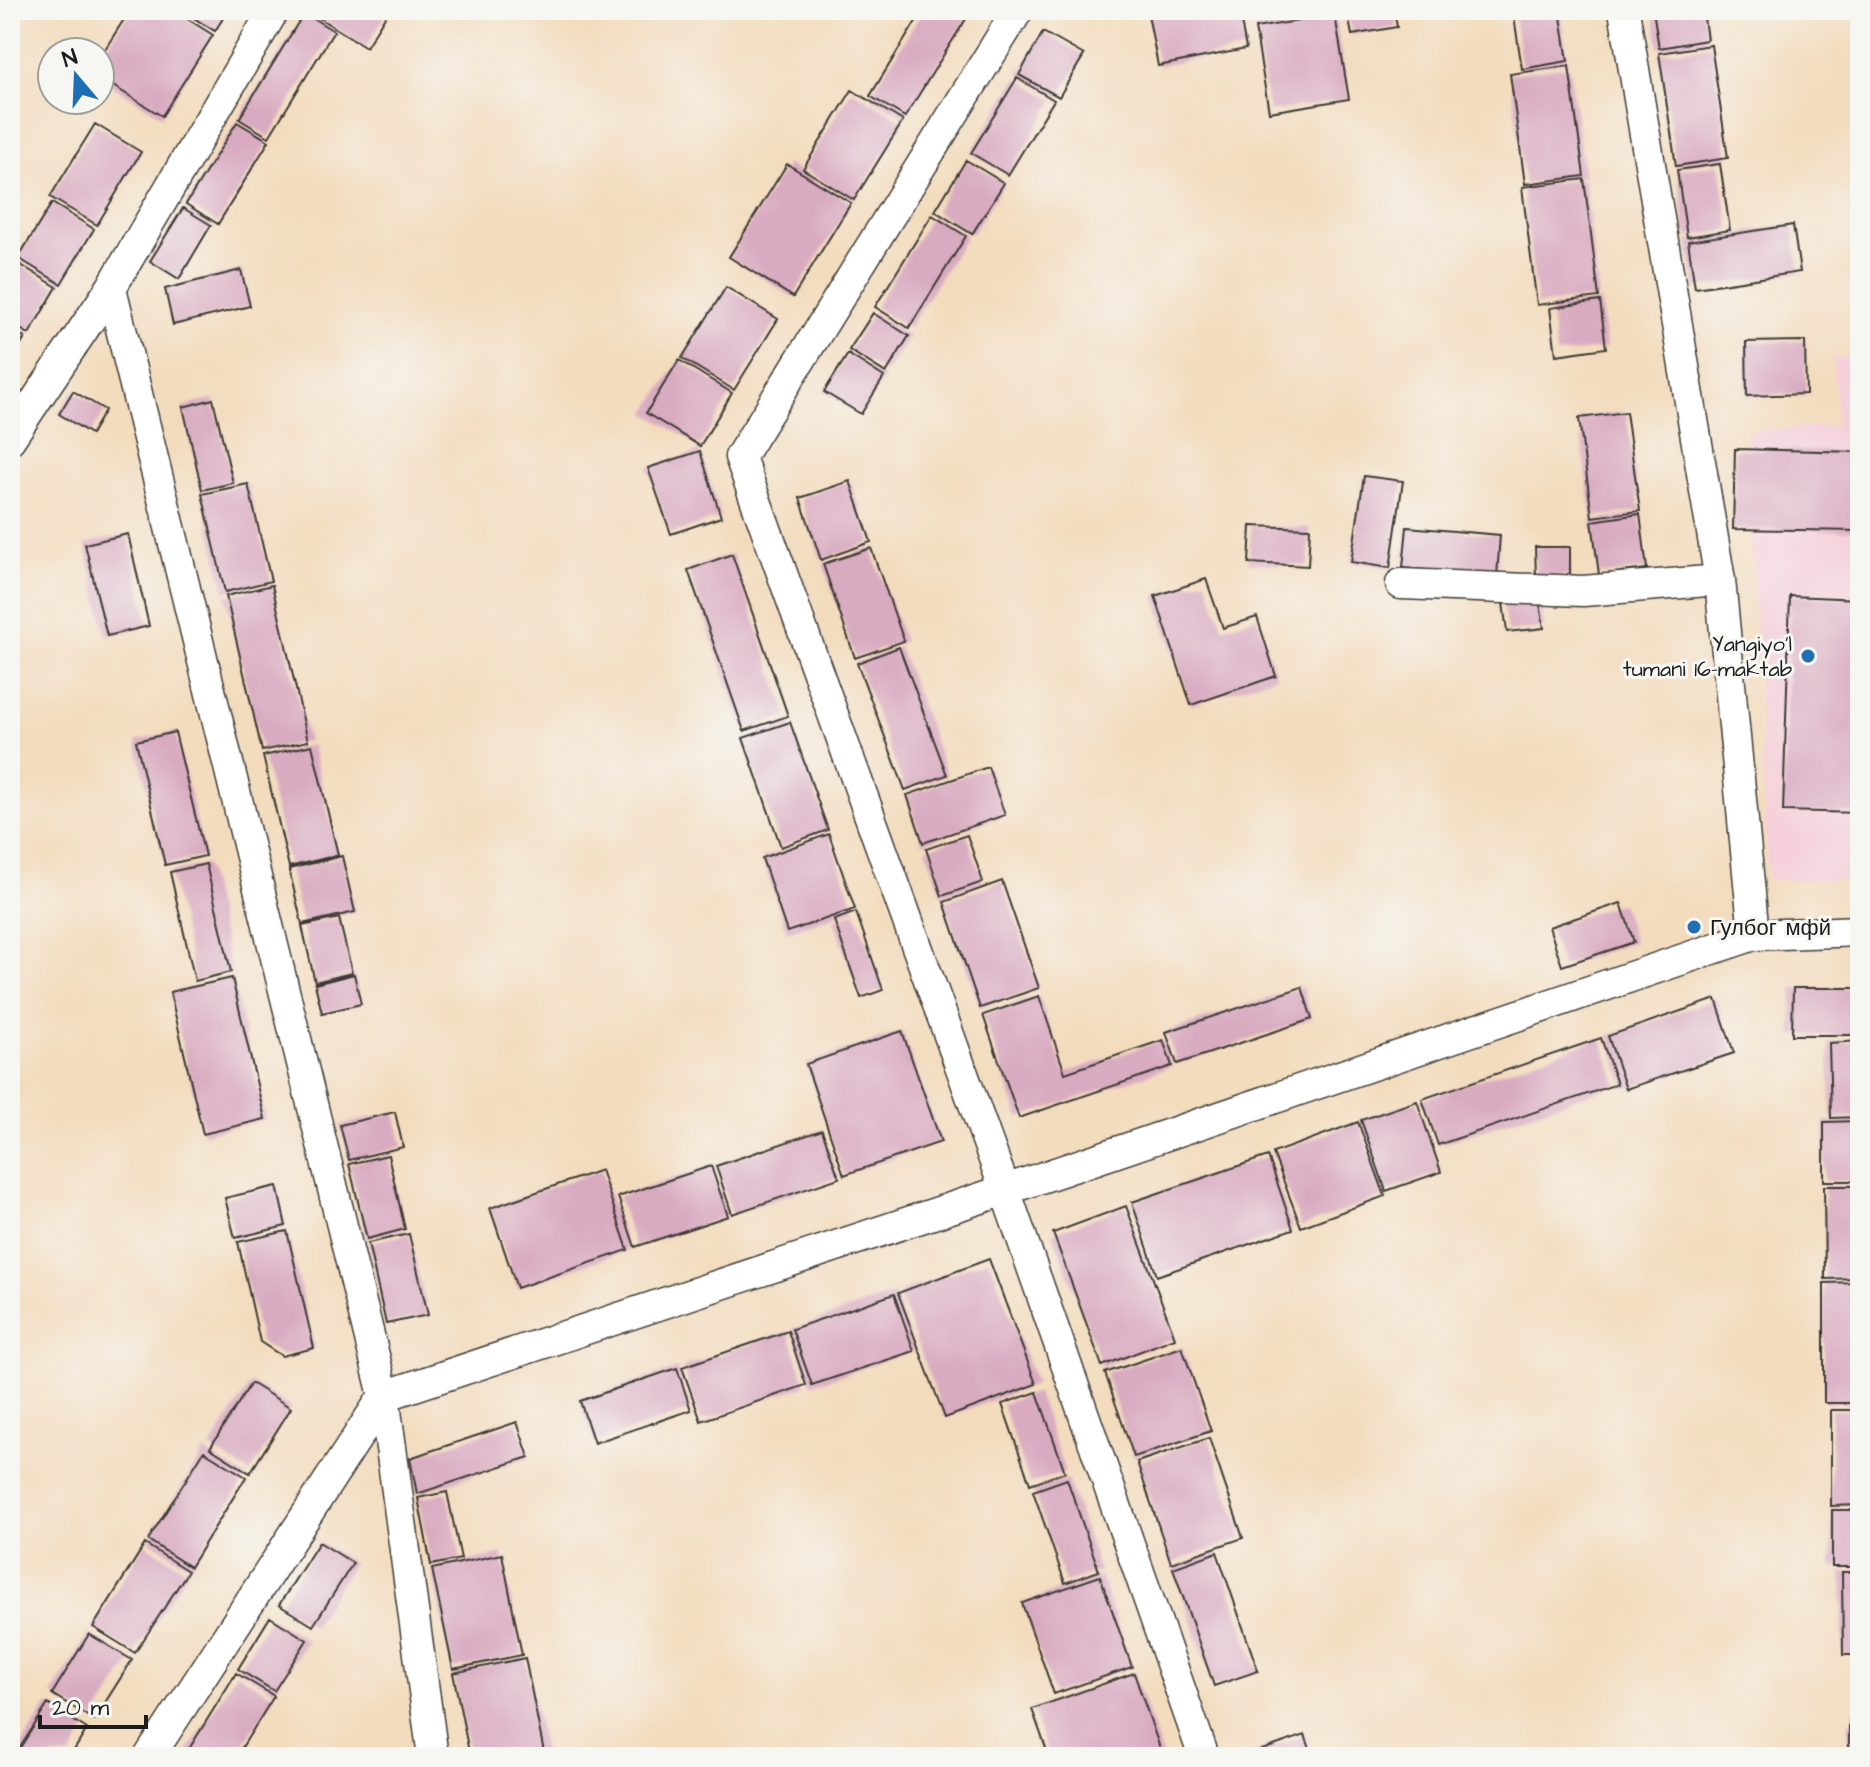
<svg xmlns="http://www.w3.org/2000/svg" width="1870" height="1767" viewBox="0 0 1870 1767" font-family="'Architects Daughter',sans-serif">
<rect width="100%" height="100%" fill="#f6f6f2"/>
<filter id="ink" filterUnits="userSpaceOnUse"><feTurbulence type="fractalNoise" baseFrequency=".0125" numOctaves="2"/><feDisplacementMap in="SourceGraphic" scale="16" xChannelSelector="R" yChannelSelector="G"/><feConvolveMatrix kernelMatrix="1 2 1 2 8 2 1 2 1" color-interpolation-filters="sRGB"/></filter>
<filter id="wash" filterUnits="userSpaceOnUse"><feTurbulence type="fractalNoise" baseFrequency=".006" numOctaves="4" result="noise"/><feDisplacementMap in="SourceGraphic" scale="32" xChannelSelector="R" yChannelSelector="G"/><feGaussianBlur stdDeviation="1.8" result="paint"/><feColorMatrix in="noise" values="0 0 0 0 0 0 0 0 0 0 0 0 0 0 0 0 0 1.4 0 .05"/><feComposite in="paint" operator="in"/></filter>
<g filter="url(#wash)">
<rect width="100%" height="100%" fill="#f3dcbe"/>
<!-- built -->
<path fill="#f5cfda" d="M 1860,357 L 1860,880 L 1768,880 L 1746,432 L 1837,425 L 1833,358 Z"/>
<g id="blocks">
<!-- building -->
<path fill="#d9abc1" d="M 130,10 L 173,10 L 213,35 L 162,116 L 100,78 L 100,57 Z
M 181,10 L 228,10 L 215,31 Z
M 306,10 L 389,10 L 366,47 Z
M 923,10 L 962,10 L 969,14 L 905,117 L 870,96 Z
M 1166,10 L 1239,10 L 1246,49 L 1158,66 L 1148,14 Z
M 1347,10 L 1394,10 L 1397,27 L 1352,35 Z
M 1513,10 L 1560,10 L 1568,61 L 1522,69 Z
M 1653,10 L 1703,10 L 1707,40 L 1659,48 Z
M 304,13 L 334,31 L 269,137 L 239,119 Z
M 1335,15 L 1349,99 L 1269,112 L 1255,28 Z
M 1043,32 L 1084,55 L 1059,97 L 1019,75 Z
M 1711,45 L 1728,158 L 1676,166 L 1659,53 Z
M 1569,66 L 1584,176 L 1525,184 L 1510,74 Z
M 1017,78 L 1054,100 L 1008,175 L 971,153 Z
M 852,90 L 903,121 L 854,200 L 803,169 Z
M 237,122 L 269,141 L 218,224 L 186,204 Z
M 95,124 L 141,152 L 97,225 L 50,197 Z
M 966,160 L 1004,183 L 972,234 L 935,211 Z
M 787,164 L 851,203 L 793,297 L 729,257 Z
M 1720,164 L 1730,230 L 1687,237 L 1677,170 Z
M 1584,179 L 1599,297 L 1537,305 L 1522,187 Z
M 52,203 L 94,229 L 61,284 L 18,258 Z
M 183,208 L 211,225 L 179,279 L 150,261 Z
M 932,215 L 966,236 L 909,328 L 875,307 Z
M 1793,225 L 1800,272 L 1695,288 L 1688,241 Z
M 16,262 L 57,287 L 29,334 L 10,323 L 10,272 Z
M 241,270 L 250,306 L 173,325 L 165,289 Z
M 726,287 L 778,319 L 734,390 L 682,358 Z
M 1600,301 L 1606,348 L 1556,355 L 1550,308 Z
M 873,313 L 909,336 L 886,373 L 849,350 Z
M 10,329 L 25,338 L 10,363 Z
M 1805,341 L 1806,394 L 1747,396 L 1746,342 Z
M 848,354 L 884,377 L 861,414 L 824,392 Z
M 679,360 L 732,393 L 700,446 L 646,413 Z
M 73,391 L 105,410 L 91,434 L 59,414 Z
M 213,399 L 233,483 L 202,490 L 183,407 Z
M 1626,412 L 1640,511 L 1592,517 L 1579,418 Z
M 1735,449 L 1860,452 L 1860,531 L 1733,529 Z
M 700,451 L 721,517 L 671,534 L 648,468 Z
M 1364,476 L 1403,481 L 1390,568 L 1351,562 Z
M 850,481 L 871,542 L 821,560 L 800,498 Z
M 248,484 L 271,581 L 225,592 L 202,494 Z
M 1640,514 L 1647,569 L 1599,575 L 1592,521 Z
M 1251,526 L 1310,528 L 1308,566 L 1249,563 Z
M 1407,527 L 1500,535 L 1497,576 L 1403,568 Z
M 128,534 L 149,626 L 107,636 L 85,544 Z
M 1535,547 L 1570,547 L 1570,576 L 1536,576 Z
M 871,548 L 904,641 L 855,658 L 823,564 Z
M 732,554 L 788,716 L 744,731 L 688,570 Z
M 1206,579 L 1223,628 L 1257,617 L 1276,676 L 1191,705 L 1155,596 Z
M 272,585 L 308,741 L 262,751 L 226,596 Z
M 1790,596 L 1860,599 L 1860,813 L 1783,811 Z
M 1539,598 L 1544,628 L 1507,632 L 1503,603 Z
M 899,647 L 947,775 L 905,790 L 857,663 Z
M 790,722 L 828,830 L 781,847 L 743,738 Z
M 175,732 L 205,856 L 165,865 L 136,741 Z
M 312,745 L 338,855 L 289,867 L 263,756 Z
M 988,767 L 1005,815 L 923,843 L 907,795 Z
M 829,834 L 855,909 L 787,932 L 762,858 Z
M 967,835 L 983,882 L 942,896 L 926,849 Z
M 342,856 L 355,912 L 302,924 L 289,869 Z
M 206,864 L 231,972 L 195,981 L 170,872 Z
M 1002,881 L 1039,988 L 980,1008 L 944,902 Z
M 1621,903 L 1634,942 L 1562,966 L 1549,927 Z
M 856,912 L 883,990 L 861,998 L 834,920 Z
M 339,918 L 352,973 L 315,982 L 302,926 Z
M 354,974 L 361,1004 L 322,1013 L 315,984 Z
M 232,978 L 265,1119 L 203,1134 L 170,992 Z
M 1302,987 L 1312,1019 L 1177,1064 L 1166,1032 Z
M 1793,988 L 1860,988 L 1860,1035 L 1792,1035 Z
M 1039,996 L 1065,1073 L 1163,1040 L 1172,1066 L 1019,1118 L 983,1015 Z
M 1716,999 L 1734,1053 L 1626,1089 L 1608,1036 Z
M 902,1031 L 941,1142 L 844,1175 L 806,1064 Z
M 1601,1038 L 1617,1084 L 1438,1145 L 1422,1099 Z
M 1860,1041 L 1860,1117 L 1831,1118 L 1829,1043 Z
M 1417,1101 L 1441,1172 L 1386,1191 L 1361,1120 Z
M 395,1112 L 403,1147 L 349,1160 L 340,1125 Z
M 1860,1121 L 1860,1181 L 1824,1181 L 1824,1122 Z
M 1358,1122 L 1385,1196 L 1301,1227 L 1273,1153 Z
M 822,1130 L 839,1178 L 732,1214 L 716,1166 Z
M 388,1155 L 405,1229 L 367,1239 L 349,1164 Z
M 1268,1156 L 1293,1229 L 1157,1276 L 1132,1202 Z
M 711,1166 L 728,1216 L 635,1247 L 618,1197 Z
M 601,1170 L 628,1250 L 517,1288 L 490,1208 Z
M 277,1186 L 286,1226 L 235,1238 L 225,1198 Z
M 1824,1186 L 1860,1186 L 1860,1278 L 1825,1279 Z
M 1126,1206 L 1175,1338 L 1102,1366 L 1053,1233 Z
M 287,1231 L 314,1348 L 282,1356 L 260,1342 L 238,1242 Z
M 409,1234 L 428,1315 L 386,1324 L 368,1243 Z
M 989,1259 L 1036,1384 L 945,1418 L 898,1293 Z
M 1860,1282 L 1860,1403 L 1824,1403 L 1824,1283 Z
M 894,1294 L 914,1351 L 812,1385 L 792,1329 Z
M 788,1331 L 806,1385 L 701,1421 L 682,1367 Z
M 1182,1347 L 1211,1431 L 1134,1457 L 1105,1373 Z
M 677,1368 L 691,1410 L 594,1443 L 580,1401 Z
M 251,1383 L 291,1408 L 250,1473 L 210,1448 Z
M 1037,1392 L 1065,1472 L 1030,1484 L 1002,1404 Z
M 1831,1410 L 1860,1410 L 1860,1505 L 1831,1506 Z
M 517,1422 L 529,1457 L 417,1494 L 410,1458 Z
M 1209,1438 L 1243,1538 L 1171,1563 L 1137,1462 Z
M 204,1451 L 246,1477 L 190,1567 L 148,1540 Z
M 1067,1479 L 1099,1571 L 1065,1583 L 1033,1491 Z
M 447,1492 L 461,1559 L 431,1565 L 418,1498 Z
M 1832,1510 L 1860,1510 L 1860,1567 L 1832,1567 Z
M 319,1542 L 353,1563 L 313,1626 L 279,1605 Z
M 145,1544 L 188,1571 L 135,1653 L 93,1627 Z
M 1217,1552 L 1258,1671 L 1214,1686 L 1173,1568 Z
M 502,1554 L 522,1655 L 453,1669 L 432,1569 Z
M 1842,1572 L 1860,1572 L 1860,1655 L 1843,1655 Z
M 1100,1576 L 1132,1667 L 1054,1694 L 1022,1603 Z
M 270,1617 L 307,1640 L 274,1691 L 238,1669 Z
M 89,1634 L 132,1660 L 94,1720 L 52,1694 Z
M 525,1658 L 544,1752 L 516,1757 L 470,1757 L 453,1673 Z
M 236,1673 L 274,1696 L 236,1757 L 184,1757 Z
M 1134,1673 L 1163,1757 L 1049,1757 L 1032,1709 Z
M 48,1704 L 87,1729 L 70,1757 L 14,1757 Z
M 1849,1721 L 1860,1721 L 1860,1757 L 1849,1757 Z
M 1305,1735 L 1313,1757 L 1242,1757 Z"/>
</g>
</g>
<g filter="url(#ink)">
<use href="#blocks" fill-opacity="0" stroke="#3c3934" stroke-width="2"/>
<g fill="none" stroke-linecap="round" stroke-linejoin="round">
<!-- street casing -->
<g stroke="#3c3934" stroke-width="33">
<path id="street" d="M 1018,10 L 740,457 L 1005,1190 L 1204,1757
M 1624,10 L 1720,580 L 1754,935
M 111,288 L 384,1396 L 433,1757
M 10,439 L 111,288 L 274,10
M 1401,584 L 1583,591 L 1720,580
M 149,1757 L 384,1396 L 1005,1190 L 1754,935 L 1860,931"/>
</g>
<!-- street -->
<use href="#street" stroke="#fff" stroke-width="30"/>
</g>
</g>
<!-- markers -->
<g fill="#1f6fb2" stroke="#f6f6f2" stroke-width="3">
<circle cx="1808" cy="656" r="8"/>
<circle cx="1694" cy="927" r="8"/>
</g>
<g text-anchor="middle" stroke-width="6" stroke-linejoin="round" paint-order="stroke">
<!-- poi labels -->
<g font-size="22" fill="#1c1c1c" stroke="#f6f6f2" text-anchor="end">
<text x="1792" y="651">Yangiyo'l<tspan x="1792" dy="25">tumani 16-maktab</tspan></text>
<text x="1710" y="935" text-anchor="start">Гулбог мфй</text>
</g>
</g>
<!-- margin -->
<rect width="1870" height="1767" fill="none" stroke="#f6f6f2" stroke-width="40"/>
<!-- north arrow -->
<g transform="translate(76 76) rotate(341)"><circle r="38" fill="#f6f6f2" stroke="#9f9f9c" stroke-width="2"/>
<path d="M0-6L14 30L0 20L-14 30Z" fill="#1f6fb2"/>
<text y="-12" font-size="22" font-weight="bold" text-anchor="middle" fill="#1c1c1c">N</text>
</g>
<!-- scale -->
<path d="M40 1715v12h106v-12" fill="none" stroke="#1c1c1c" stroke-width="4"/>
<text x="52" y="1715" font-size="24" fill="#1c1c1c" stroke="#f6f6f2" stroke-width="6" paint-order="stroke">20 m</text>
</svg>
